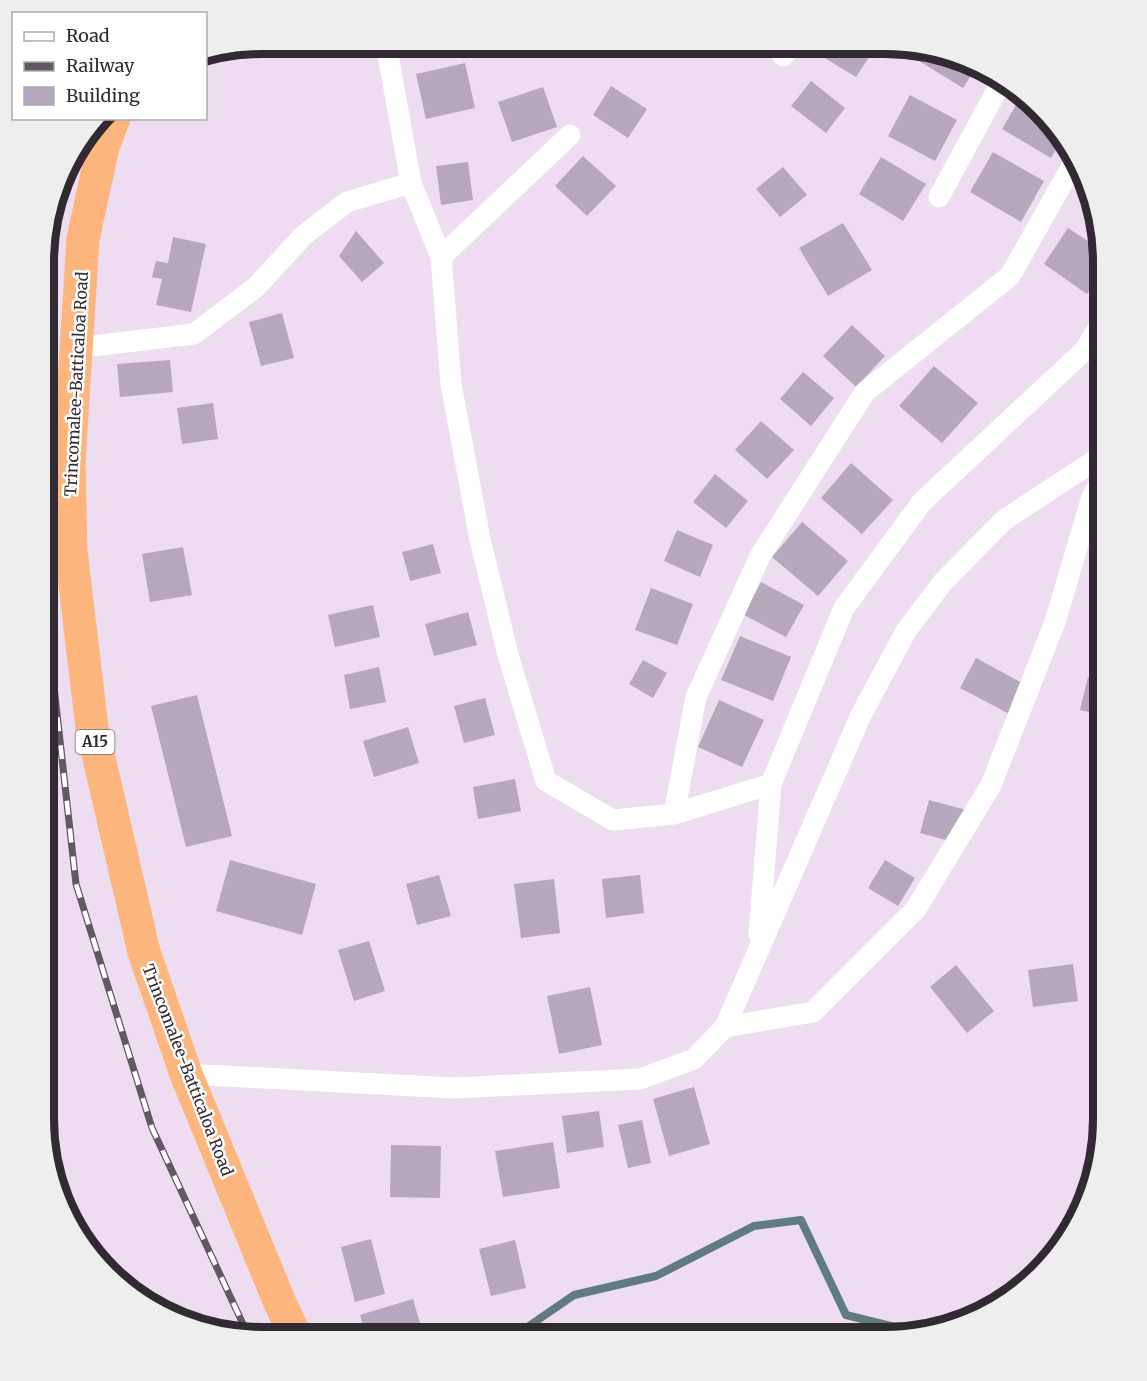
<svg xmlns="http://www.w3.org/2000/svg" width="1147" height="1381" viewBox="0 0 1147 1381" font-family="Merriweather,serif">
<rect width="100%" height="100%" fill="#eedcf0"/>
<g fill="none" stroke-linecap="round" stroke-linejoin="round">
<!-- stream -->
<path stroke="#607c80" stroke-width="8" d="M 513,1337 L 574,1295 L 656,1276 L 754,1226 L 801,1220 L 846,1315 L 915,1332"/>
</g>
<!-- building -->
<path fill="#b5a8bd" d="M 824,45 L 877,45 L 856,77 L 818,54 Z
M 926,50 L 975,69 L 963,88 L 919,61 Z
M 465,63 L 475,108 L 426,119 L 416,74 Z
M 811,81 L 845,108 L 826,133 L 791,106 Z
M 611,86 L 647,109 L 628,138 L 593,115 Z
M 543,87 L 557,127 L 512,142 L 498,102 Z
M 910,95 L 957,120 L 935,161 L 888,136 Z
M 1021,96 L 1062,139 L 1051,158 L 1002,129 Z
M 993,152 L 1044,181 L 1021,222 L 970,192 Z
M 583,156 L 616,186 L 587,216 L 555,186 Z
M 881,157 L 926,184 L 903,221 L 859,194 Z
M 468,162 L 473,200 L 441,205 L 436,166 Z
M 783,167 L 807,195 L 780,217 L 756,189 Z
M 843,223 L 872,270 L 828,296 L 799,248 Z
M 1068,228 L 1100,249 L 1103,270 L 1087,294 L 1044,264 Z
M 356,231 L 384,263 L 362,282 L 339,256 Z
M 173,237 L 206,244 L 191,312 L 156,305 L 162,279 L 152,277 L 156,261 L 168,263 Z
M 282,313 L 294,358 L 261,366 L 249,322 Z
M 852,325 L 885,356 L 856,387 L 823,356 Z
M 170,360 L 173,392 L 120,397 L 117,364 Z
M 934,366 L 978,403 L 942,443 L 899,406 Z
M 803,372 L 834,398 L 811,426 L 780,399 Z
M 213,403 L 218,439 L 182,444 L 177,408 Z
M 761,421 L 794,450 L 767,479 L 735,450 Z
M 851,463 L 893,500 L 862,534 L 821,498 Z
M 715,474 L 748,501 L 726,528 L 693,502 Z
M 802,522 L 848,561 L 818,596 L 772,557 Z
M 677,530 L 713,545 L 700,577 L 664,561 Z
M 433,544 L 441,573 L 410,581 L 402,552 Z
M 183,547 L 192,595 L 150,602 L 142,554 Z
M 761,582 L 804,605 L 786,637 L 744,615 Z
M 651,588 L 693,604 L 677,645 L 635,630 Z
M 373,605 L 380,637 L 335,647 L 328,615 Z
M 468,612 L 477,645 L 434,656 L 425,624 Z
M 740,636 L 791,657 L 773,701 L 721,680 Z
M 976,658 L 1035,690 L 1019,719 L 960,688 Z
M 643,660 L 667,673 L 653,698 L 629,684 Z
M 379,667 L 386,702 L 350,709 L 344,675 Z
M 1088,677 L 1103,681 L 1103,715 L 1080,710 Z
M 197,695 L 232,836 L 186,847 L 151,706 Z
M 485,698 L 495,735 L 464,743 L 454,706 Z
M 719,700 L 764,720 L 742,767 L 698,747 Z
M 408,727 L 419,763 L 374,777 L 363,741 Z
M 515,779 L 521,811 L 478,819 L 473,787 Z
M 929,800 L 970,811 L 960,844 L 920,833 Z
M 230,860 L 316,884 L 302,935 L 216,911 Z
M 885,860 L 915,878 L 898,906 L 868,888 Z
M 439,875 L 451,916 L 417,925 L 406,884 Z
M 640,875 L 644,913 L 606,918 L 602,879 Z
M 554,879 L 560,933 L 521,938 L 514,884 Z
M 369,941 L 385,991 L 354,1001 L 338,950 Z
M 1073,964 L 1078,1001 L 1033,1007 L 1028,970 Z
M 956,965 L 994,1011 L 967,1033 L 930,987 Z
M 590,987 L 602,1045 L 559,1054 L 547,996 Z
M 694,1087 L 710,1144 L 669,1156 L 653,1099 Z
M 599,1111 L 604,1147 L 567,1153 L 562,1116 Z
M 642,1120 L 651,1163 L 628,1168 L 618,1125 Z
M 553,1142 L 560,1188 L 503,1197 L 495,1151 Z
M 391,1145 L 441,1146 L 440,1198 L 390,1197 Z
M 371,1239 L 385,1294 L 355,1302 L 341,1247 Z
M 515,1240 L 526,1288 L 491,1296 L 479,1249 Z
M 413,1299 L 424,1337 L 366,1337 L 360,1315 Z"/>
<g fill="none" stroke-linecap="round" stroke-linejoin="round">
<!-- street -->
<path stroke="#fff" stroke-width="21" d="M 386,44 L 411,183 L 441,257 L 451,384 L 480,539 L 508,655 L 546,781 L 613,820 L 674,814 L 771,784
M 783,56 L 788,45
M 939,197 L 1003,79
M 441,257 L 570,135
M 75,348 L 194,334 L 256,287 L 304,235 L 347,202 L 411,183
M 674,814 L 696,697 L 760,556 L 865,392 L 1010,276 L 1076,159
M 759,934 L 771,784 L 844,608 L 922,502 L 1085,350 L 1103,320
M 725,1027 L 813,1012 L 916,909 L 991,785 L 1055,622 L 1092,497 L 1103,478
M 186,1074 L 454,1088 L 640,1079 L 694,1059 L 725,1027 L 861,715 L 906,631 L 943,582 L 1004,520 L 1103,455"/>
<!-- highway -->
<path stroke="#fcb67d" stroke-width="33" d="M 114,118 L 103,147 L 83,239 L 69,463 L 71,551 L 92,728 L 144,952 L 186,1074 L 280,1303 L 296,1337"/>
<!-- rail casing -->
<g stroke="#615863" stroke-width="7">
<path id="rail" d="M 45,267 L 54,208
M 45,606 L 76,884 L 152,1128 L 249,1337"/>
</g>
<!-- rail -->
<use href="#rail" stroke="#fff" stroke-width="4.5" stroke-dasharray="14" stroke-linecap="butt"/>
</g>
<g text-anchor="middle" stroke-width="5" stroke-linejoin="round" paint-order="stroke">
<!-- shield labels -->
<rect fill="#fff" stroke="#6f6a70" stroke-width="1.5" x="75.5" y="730" width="39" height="24" rx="4.5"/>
<g font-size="15" font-weight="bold" fill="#312a32">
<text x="95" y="747">A15</text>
</g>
<!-- street labels -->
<g font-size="16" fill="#312a32" stroke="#fff">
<text transform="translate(76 384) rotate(-87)" y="6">Trincomalee-Batticaloa Road</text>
<text transform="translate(188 1070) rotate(69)" y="6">Trincomalee-Batticaloa Road</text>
</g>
</g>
<!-- crop -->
<path d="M0 0H1147V1381H0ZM262 54H885A208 208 0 0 1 1093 262V1119A208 208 0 0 1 885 1327H262A208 208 0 0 1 54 1119V262A208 208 0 0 1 262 54Z" fill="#efeeef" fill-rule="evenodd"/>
<path fill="none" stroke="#312a32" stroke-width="8" d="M262 54H885A208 208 0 0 1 1093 262V1119A208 208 0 0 1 885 1327H262A208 208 0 0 1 54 1119V262A208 208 0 0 1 262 54Z"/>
<!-- legend -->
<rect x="12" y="12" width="195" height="108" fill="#ffffff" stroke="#adaaad" stroke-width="1.5"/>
<rect x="24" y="32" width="30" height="9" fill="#ffffff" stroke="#adaaad" stroke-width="1.5"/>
<text x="66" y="42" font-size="18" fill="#312a32">Road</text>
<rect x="24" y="62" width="30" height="9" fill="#615863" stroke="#adaaad" stroke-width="1.5"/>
<text x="66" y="72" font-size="18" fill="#312a32">Railway</text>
<rect x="24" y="87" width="30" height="18" fill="#b5a8bd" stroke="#adaaad" stroke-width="1.5"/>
<text x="66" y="102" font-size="18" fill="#312a32">Building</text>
</svg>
